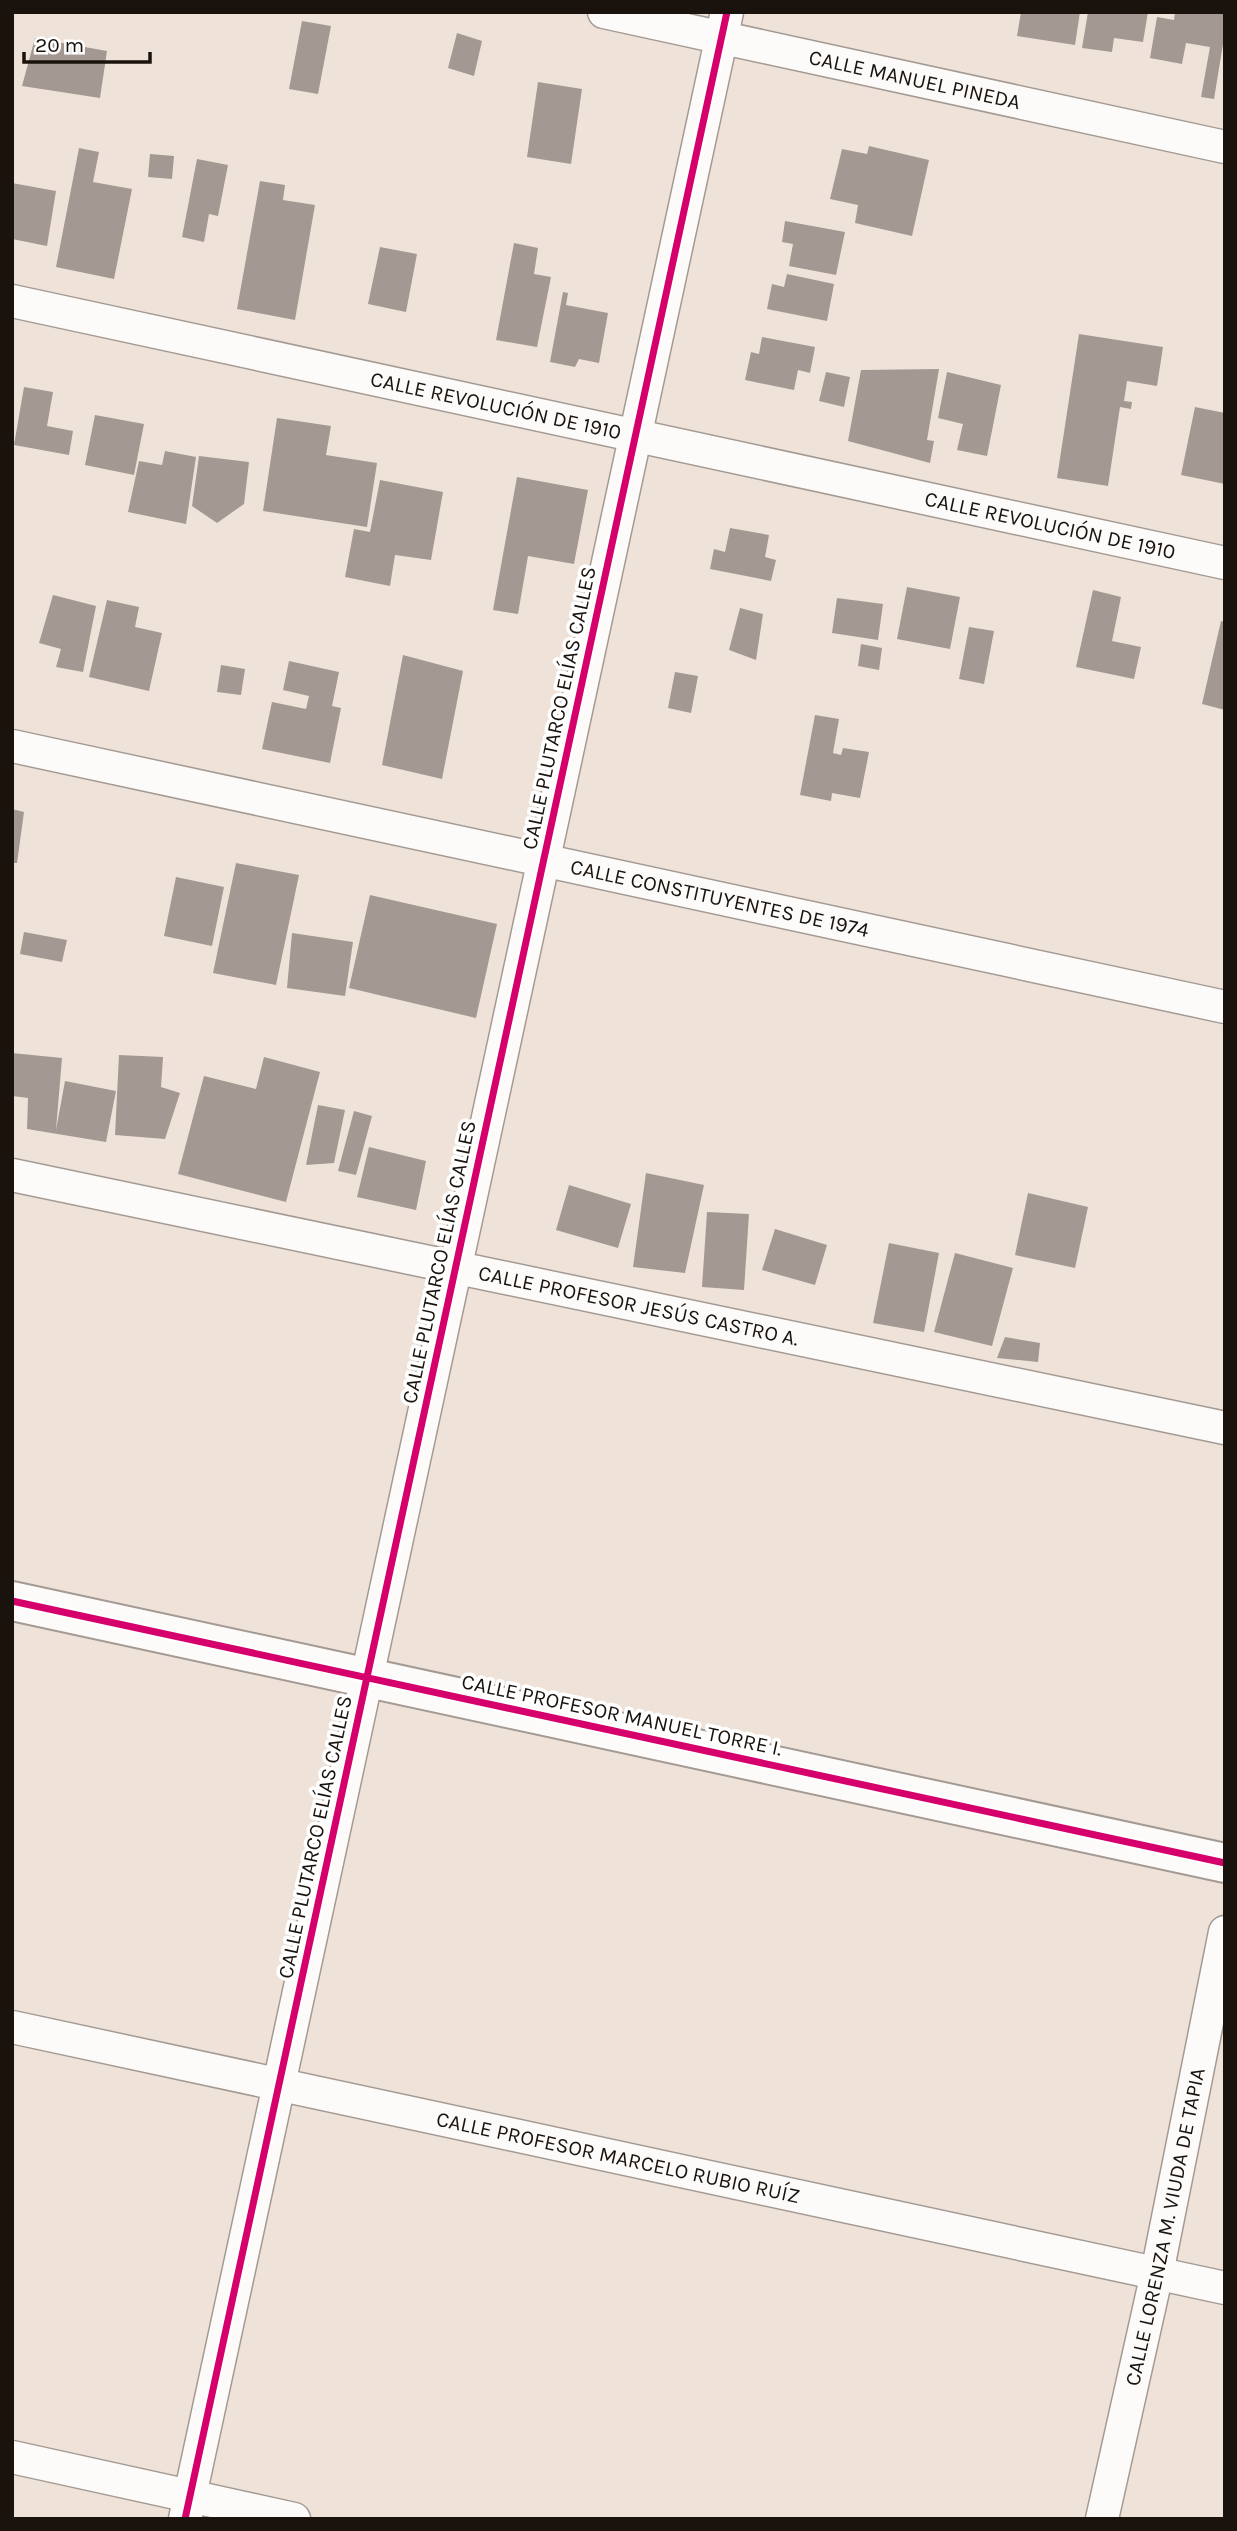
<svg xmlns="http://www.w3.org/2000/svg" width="1237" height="2531" viewBox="0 0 1237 2531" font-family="Karla,sans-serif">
<rect width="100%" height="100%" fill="#efe3d9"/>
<!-- building -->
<path fill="#a39992" d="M 1021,12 L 1080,12 L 1075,45 L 1017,36 Z
M 1088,12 L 1148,12 L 1143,42 L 1114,38 L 1112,52 L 1082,48 Z
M 1175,12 L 1225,12 L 1225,32 L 1214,99 L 1201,97 L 1210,47 L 1186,43 L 1182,64 L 1150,58 L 1157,17 L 1174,20 Z
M 302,21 L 331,26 L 318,94 L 289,89 Z
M 457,33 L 482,41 L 474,76 L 448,68 Z
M 35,38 L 107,51 L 100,98 L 22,86 Z
M 538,82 L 582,89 L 571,164 L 527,157 Z
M 869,146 L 929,160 L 912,236 L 855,223 L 858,205 L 830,199 L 842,149 L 867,154 Z
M 79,148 L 99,152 L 93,182 L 132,189 L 114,279 L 56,267 Z
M 150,154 L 174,156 L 172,179 L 148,177 Z
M 197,159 L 228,165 L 218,216 L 209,214 L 204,242 L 182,237 Z
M 260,181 L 285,185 L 283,200 L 315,205 L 295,320 L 237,309 Z
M 12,183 L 56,191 L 47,246 L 12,239 Z
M 785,221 L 845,232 L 836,275 L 789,266 L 793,244 L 782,242 Z
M 514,243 L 538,248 L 534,274 L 551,277 L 537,347 L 496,340 Z
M 380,247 L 417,254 L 406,312 L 368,304 Z
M 787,274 L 834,284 L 827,321 L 767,309 L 772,284 L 784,287 Z
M 563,292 L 568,293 L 566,305 L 608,313 L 599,363 L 579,359 L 575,367 L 550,362 Z
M 1079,334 L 1163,347 L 1157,386 L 1127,381 L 1124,401 L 1132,402 L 1131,409 L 1120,407 L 1108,486 L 1057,478 Z
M 762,337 L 815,347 L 810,373 L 798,370 L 794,390 L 745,380 L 751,352 L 759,354 Z
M 939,369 L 927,440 L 934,441 L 930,463 L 848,441 L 861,370 Z
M 826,372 L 850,377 L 844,407 L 819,401 Z
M 947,372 L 1001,385 L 987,456 L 957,450 L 963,424 L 938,418 Z
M 24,387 L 53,392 L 47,426 L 73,431 L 69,455 L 14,445 Z
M 1195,407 L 1225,413 L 1225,484 L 1181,475 Z
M 95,415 L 144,424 L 134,475 L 85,465 Z
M 277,418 L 331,426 L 326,455 L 377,463 L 367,527 L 263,511 Z
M 165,451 L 196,457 L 186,524 L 128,512 L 139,461 L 162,465 Z
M 199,456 L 249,462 L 244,504 L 217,523 L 192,506 Z
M 517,477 L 588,490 L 574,564 L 528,556 L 518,614 L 493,610 Z
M 380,480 L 443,492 L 431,560 L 395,555 L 390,586 L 345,577 L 354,529 L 370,532 Z
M 730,528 L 769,535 L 765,557 L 776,560 L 771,581 L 710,569 L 714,549 L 725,552 Z
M 907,587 L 960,597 L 950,649 L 897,639 Z
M 1093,590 L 1121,597 L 1112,641 L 1141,647 L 1134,679 L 1076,667 Z
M 53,595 L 96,606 L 83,672 L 56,667 L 61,649 L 39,643 Z
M 837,598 L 883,604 L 878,640 L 832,633 Z
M 107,600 L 139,607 L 135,627 L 162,633 L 149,691 L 89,677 Z
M 740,608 L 763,614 L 756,660 L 729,650 Z
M 1221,621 L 1225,622 L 1225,710 L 1202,704 Z
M 969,627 L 994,631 L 984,684 L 959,679 Z
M 861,644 L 882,648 L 879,670 L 858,666 Z
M 403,655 L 463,671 L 442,779 L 382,765 Z
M 289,661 L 339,672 L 332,706 L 341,708 L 330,763 L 262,749 L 272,702 L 306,709 L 309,696 L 283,690 Z
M 221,665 L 245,669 L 241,695 L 217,692 Z
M 675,672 L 698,676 L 691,713 L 668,708 Z
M 815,715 L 839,719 L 833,753 L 841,755 L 843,748 L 869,752 L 860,798 L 832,793 L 831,801 L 800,795 Z
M 12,809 L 24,812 L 17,863 L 12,863 Z
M 236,863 L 299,875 L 276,985 L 213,973 Z
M 176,877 L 224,887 L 212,946 L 164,936 Z
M 370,895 L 497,924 L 476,1018 L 349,988 Z
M 24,932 L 67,940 L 62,962 L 20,954 Z
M 292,933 L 353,942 L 345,996 L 287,988 Z
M 12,1053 L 62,1058 L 56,1130 L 65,1081 L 116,1091 L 106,1142 L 27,1129 L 28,1098 L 12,1096 Z
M 119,1055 L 163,1057 L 161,1087 L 180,1093 L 165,1139 L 115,1135 Z
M 264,1057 L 320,1072 L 286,1202 L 178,1174 L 204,1076 L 256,1089 Z
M 318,1105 L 345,1110 L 334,1163 L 306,1165 Z
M 354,1111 L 372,1116 L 356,1175 L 338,1171 Z
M 369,1147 L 426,1161 L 416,1210 L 357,1197 Z
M 646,1173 L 704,1185 L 685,1273 L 633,1267 Z
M 569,1185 L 631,1204 L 618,1248 L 556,1230 Z
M 1028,1193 L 1088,1207 L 1075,1268 L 1015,1255 Z
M 707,1212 L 749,1214 L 744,1290 L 702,1287 Z
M 775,1229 L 827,1245 L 815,1285 L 762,1270 Z
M 889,1243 L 939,1253 L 924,1332 L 873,1323 Z
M 955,1253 L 1013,1268 L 992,1346 L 934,1332 Z
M 1005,1337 L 1040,1343 L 1038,1362 L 997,1358 Z"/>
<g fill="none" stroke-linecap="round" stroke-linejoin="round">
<!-- minor casing -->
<g stroke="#a49a93" stroke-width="35">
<g id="minor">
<path id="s1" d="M 604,12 L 1225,147"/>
<path id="s2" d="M 12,301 L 1225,563"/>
<path id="s3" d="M 12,746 L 1225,1007"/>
<path id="s4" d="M 12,1175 L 1225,1428"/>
<path id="s5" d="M 12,2027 L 1225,2288"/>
<path d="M 12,2457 L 294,2519"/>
<path d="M 185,2519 L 727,12"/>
<path id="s6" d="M 1102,2519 L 1157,2273 L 1225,1932"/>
</g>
</g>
<!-- tertiary casing -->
<g stroke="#a49a93" stroke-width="42">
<path id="tertiary" d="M 12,1601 L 1225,1863"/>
</g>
<!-- minor -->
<use href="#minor" stroke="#fdfbf9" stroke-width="32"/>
<!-- tertiary -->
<use href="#tertiary" stroke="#fdfbf9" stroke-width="38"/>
<!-- cycleway casing -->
<g stroke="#fff" stroke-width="11">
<path id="cycleway" d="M 12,1601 L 1225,1863
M 185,2519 L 727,12"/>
</g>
<!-- cycleway -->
<use href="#cycleway" stroke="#d6006c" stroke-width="7"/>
</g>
<g text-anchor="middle" stroke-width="7" stroke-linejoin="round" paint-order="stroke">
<!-- street labels -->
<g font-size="21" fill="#1a130d" stroke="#fff">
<text dy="7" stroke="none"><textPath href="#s1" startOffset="318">CALLE MANUEL PINEDA</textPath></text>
<text dy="7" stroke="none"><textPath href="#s2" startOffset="495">CALLE REVOLUCIÓN DE 1910</textPath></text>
<text dy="7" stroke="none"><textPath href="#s2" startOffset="1062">CALLE REVOLUCIÓN DE 1910</textPath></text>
<text transform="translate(559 708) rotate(-78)" y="7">CALLE PLUTARCO ELÍAS CALLES</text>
<text dy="7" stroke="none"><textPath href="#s3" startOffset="724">CALLE CONSTITUYENTES DE 1974</textPath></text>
<text transform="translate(439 1262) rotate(-78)" y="7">CALLE PLUTARCO ELÍAS CALLES</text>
<text dy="7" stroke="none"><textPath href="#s4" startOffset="640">CALLE PROFESOR JESÚS CASTRO A.</textPath></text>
<text transform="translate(622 1715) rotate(12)" y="7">CALLE PROFESOR MANUEL TORRE I.</text>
<text transform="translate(315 1837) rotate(-78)" y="7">CALLE PLUTARCO ELÍAS CALLES</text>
<text dy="7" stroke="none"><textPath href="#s5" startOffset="620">CALLE PROFESOR MARCELO RUBIO RUÍZ</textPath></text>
<text dy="7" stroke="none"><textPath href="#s6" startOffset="299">CALLE LORENZA M. VIUDA DE TAPIA</textPath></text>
</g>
</g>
<!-- border -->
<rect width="1237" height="2531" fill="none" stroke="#1a130d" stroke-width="28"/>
<!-- scale -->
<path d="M24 52v10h126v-10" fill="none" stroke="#1a130d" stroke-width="3.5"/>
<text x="35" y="52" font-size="21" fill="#1a130d" stroke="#ffffff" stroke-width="5" paint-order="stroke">20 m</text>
</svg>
